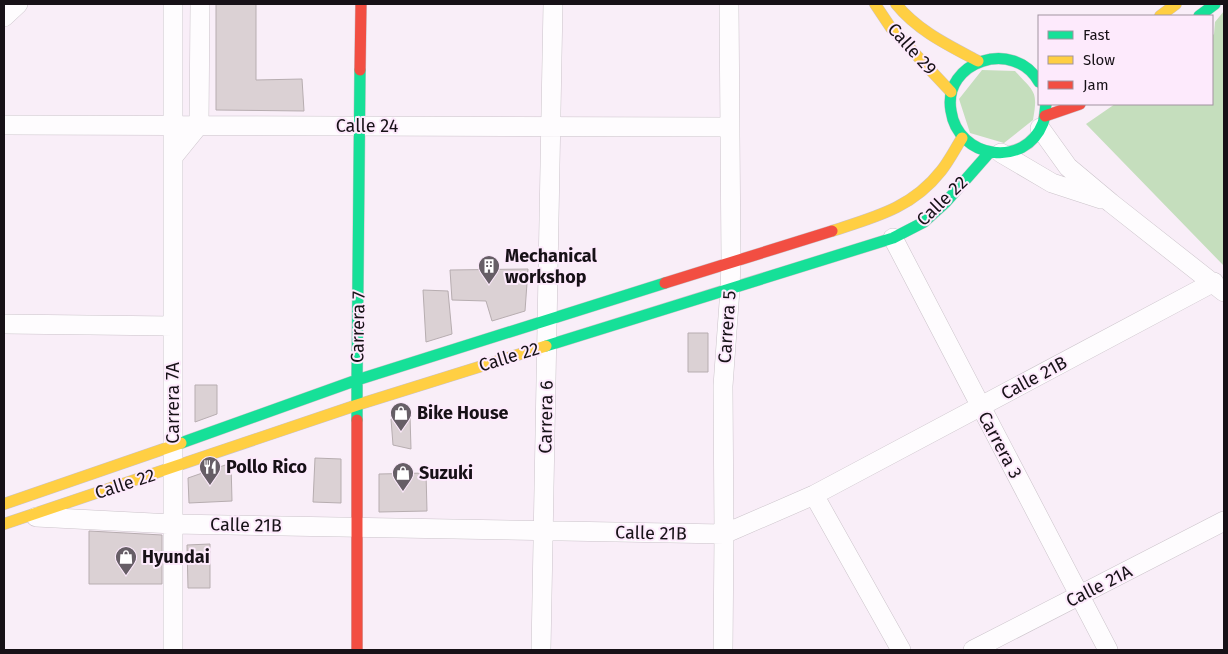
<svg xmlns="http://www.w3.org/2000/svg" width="1228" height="654" viewBox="0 0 1228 654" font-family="'Fira Sans',sans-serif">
<rect width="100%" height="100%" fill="#f9eef8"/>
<!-- green -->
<path fill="#c5debd" d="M 1224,11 L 1224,266 L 1086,124 L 1115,104 L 1212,104 L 1212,36 L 1214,34 L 1215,22 Z
M 982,70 L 1015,71 C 1035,93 1038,91 1033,120 L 1004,143 L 970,133 L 959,99 Z"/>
<!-- building -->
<path fill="#dbd1d4" stroke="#b7adb0" d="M 216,4 L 256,4 L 256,80 L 302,79 L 304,111 L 216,110 Z
M 528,269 L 525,311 L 492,321 L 486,301 L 452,300 L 450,270 Z
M 423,290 L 448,291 L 452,334 L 426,342 Z
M 688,333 L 708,333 L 708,372 L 688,372 Z
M 195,385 L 217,385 L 217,414 L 195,422 Z
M 410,416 L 411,449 L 393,445 L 391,419 Z
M 315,458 L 341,459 L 341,503 L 313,502 Z
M 231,463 L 232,501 L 189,503 L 188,478 Z
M 426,473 L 427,511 L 379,512 L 379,474 Z
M 89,531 L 162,535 L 162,584 L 89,584 Z
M 210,544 L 210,588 L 188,588 L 187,545 Z"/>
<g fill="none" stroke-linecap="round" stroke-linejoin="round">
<!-- street casing -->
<g stroke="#cbc3ca" stroke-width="20">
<path id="street" d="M 173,4 L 173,650
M 4,17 L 18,4
M 4,125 L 730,127
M 1040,128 L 1068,167 L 1111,203 L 1224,292
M 1001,153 L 1052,183 L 1101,199
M 173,157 L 199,125 L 200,4
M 893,238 L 1108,650
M 4,324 L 173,326
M 814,495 L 901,650
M 36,517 L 173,524 L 724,534 L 814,495 L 1214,282
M 541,650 L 553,4
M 723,650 L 724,534 L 723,386 L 730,289 L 731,262 L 729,4
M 973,650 L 1224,521"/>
</g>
<!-- fast casing -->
<g stroke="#cbc3ca" stroke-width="12">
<path id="fast" d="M 1199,16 L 1215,4
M 1039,82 C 1014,38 942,61 951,111 C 958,159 1025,169 1043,123 C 1045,117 1045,110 1046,104
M 546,346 L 893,238 L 924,222 L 945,203 L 989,153
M 357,420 L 357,380 L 665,283
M 181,443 L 357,380 L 360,70"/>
</g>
<!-- slow casing -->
<g stroke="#cbc3ca" stroke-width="12">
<path id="slow" d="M 875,4 L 891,28 L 951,92
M 896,4 C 918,31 948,45 978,61
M 1160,16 L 1176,4
M 832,231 C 875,217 912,208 941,171 C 949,161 955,149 962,138
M 357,405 L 546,346
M 4,504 L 181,443
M 4,524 L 357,405"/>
</g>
<!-- jam casing -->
<g stroke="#cbc3ca" stroke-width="12">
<path id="jam" d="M 360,70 L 361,4
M 1045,116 L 1080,104
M 665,283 L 832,231
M 357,420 L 357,650"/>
</g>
<!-- street -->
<use href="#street" stroke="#fefcfe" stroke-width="19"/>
<!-- fast -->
<use href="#fast" stroke="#16e098" stroke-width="11"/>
<!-- slow -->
<use href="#slow" stroke="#ffcf43" stroke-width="11"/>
<!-- jam -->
<use href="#jam" stroke="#f24e42" stroke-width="11"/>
</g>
<!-- icons -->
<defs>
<g id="building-pin" transform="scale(1.125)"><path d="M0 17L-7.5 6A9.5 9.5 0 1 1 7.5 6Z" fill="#665e66" stroke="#fdeafc"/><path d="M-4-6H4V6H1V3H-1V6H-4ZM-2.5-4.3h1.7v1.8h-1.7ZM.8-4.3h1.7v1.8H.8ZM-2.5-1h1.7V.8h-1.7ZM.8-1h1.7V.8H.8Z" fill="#fff"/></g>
<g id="shop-pin" transform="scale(1.125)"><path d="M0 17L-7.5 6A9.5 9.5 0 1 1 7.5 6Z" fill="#665e66" stroke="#fdeafc"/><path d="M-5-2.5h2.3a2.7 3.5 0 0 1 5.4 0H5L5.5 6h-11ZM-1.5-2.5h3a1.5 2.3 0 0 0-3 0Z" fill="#fff"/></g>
<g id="restaurant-pin" transform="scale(1.125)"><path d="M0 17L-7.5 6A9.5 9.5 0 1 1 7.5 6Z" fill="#665e66" stroke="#fdeafc"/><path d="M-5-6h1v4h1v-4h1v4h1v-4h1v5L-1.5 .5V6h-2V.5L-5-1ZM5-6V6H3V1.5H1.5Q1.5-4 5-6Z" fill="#fff"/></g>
</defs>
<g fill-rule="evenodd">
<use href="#building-pin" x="489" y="266"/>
<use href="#shop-pin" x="401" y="413"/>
<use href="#restaurant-pin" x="210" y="467"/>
<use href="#shop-pin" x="403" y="473"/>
<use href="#shop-pin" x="126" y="557"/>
</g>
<g text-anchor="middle" stroke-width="4" stroke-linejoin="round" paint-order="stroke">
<!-- street labels -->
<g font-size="18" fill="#171117" stroke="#fdeafc">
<text transform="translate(912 49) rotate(48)" y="6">Calle 29</text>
<text x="367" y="132">Calle 24</text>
<text transform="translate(942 201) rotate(-44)" y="6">Calle 22</text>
<text transform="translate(358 327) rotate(-89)" y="6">Carrera 7</text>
<text transform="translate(727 327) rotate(-86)" y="6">Carrera 5</text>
<text transform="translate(509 357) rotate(-17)" y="6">Calle 22</text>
<text transform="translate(1034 378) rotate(-28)" y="6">Calle 21B</text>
<text transform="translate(173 403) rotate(-90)" y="6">Carrera 7A</text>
<text transform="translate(546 417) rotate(-89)" y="6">Carrera 6</text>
<text transform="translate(1000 445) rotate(62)" y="6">Carrera 3</text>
<text transform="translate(125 484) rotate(-18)" y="6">Calle 22</text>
<text transform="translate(246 525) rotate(1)" y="6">Calle 21B</text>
<text transform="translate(651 533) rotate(1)" y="6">Calle 21B</text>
<text transform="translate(1099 586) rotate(-27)" y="6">Calle 21A</text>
</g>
<!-- poi labels -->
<g font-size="18" font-weight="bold" fill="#171117" stroke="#fdeafc" text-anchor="start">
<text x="505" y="262">Mechanical<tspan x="505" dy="21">workshop</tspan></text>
<text x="417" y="419">Bike House</text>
<text x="226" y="473">Pollo Rico</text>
<text x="419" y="479">Suzuki</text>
<text x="142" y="563">Hyundai</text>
</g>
</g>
<!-- border -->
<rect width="1228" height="654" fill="none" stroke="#171117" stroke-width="10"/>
<!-- legend -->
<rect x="1038" y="15" width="175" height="90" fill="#fdeafc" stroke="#a193a0"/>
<rect x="1048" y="31" width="25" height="8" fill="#16e098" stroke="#a193a0"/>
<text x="1083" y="40" font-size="15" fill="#171117">Fast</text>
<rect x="1048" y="56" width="25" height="8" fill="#ffcf43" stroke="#a193a0"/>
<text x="1083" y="65" font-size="15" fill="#171117">Slow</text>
<rect x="1048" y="81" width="25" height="8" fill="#f24e42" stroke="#a193a0"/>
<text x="1083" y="90" font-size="15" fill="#171117">Jam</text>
</svg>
